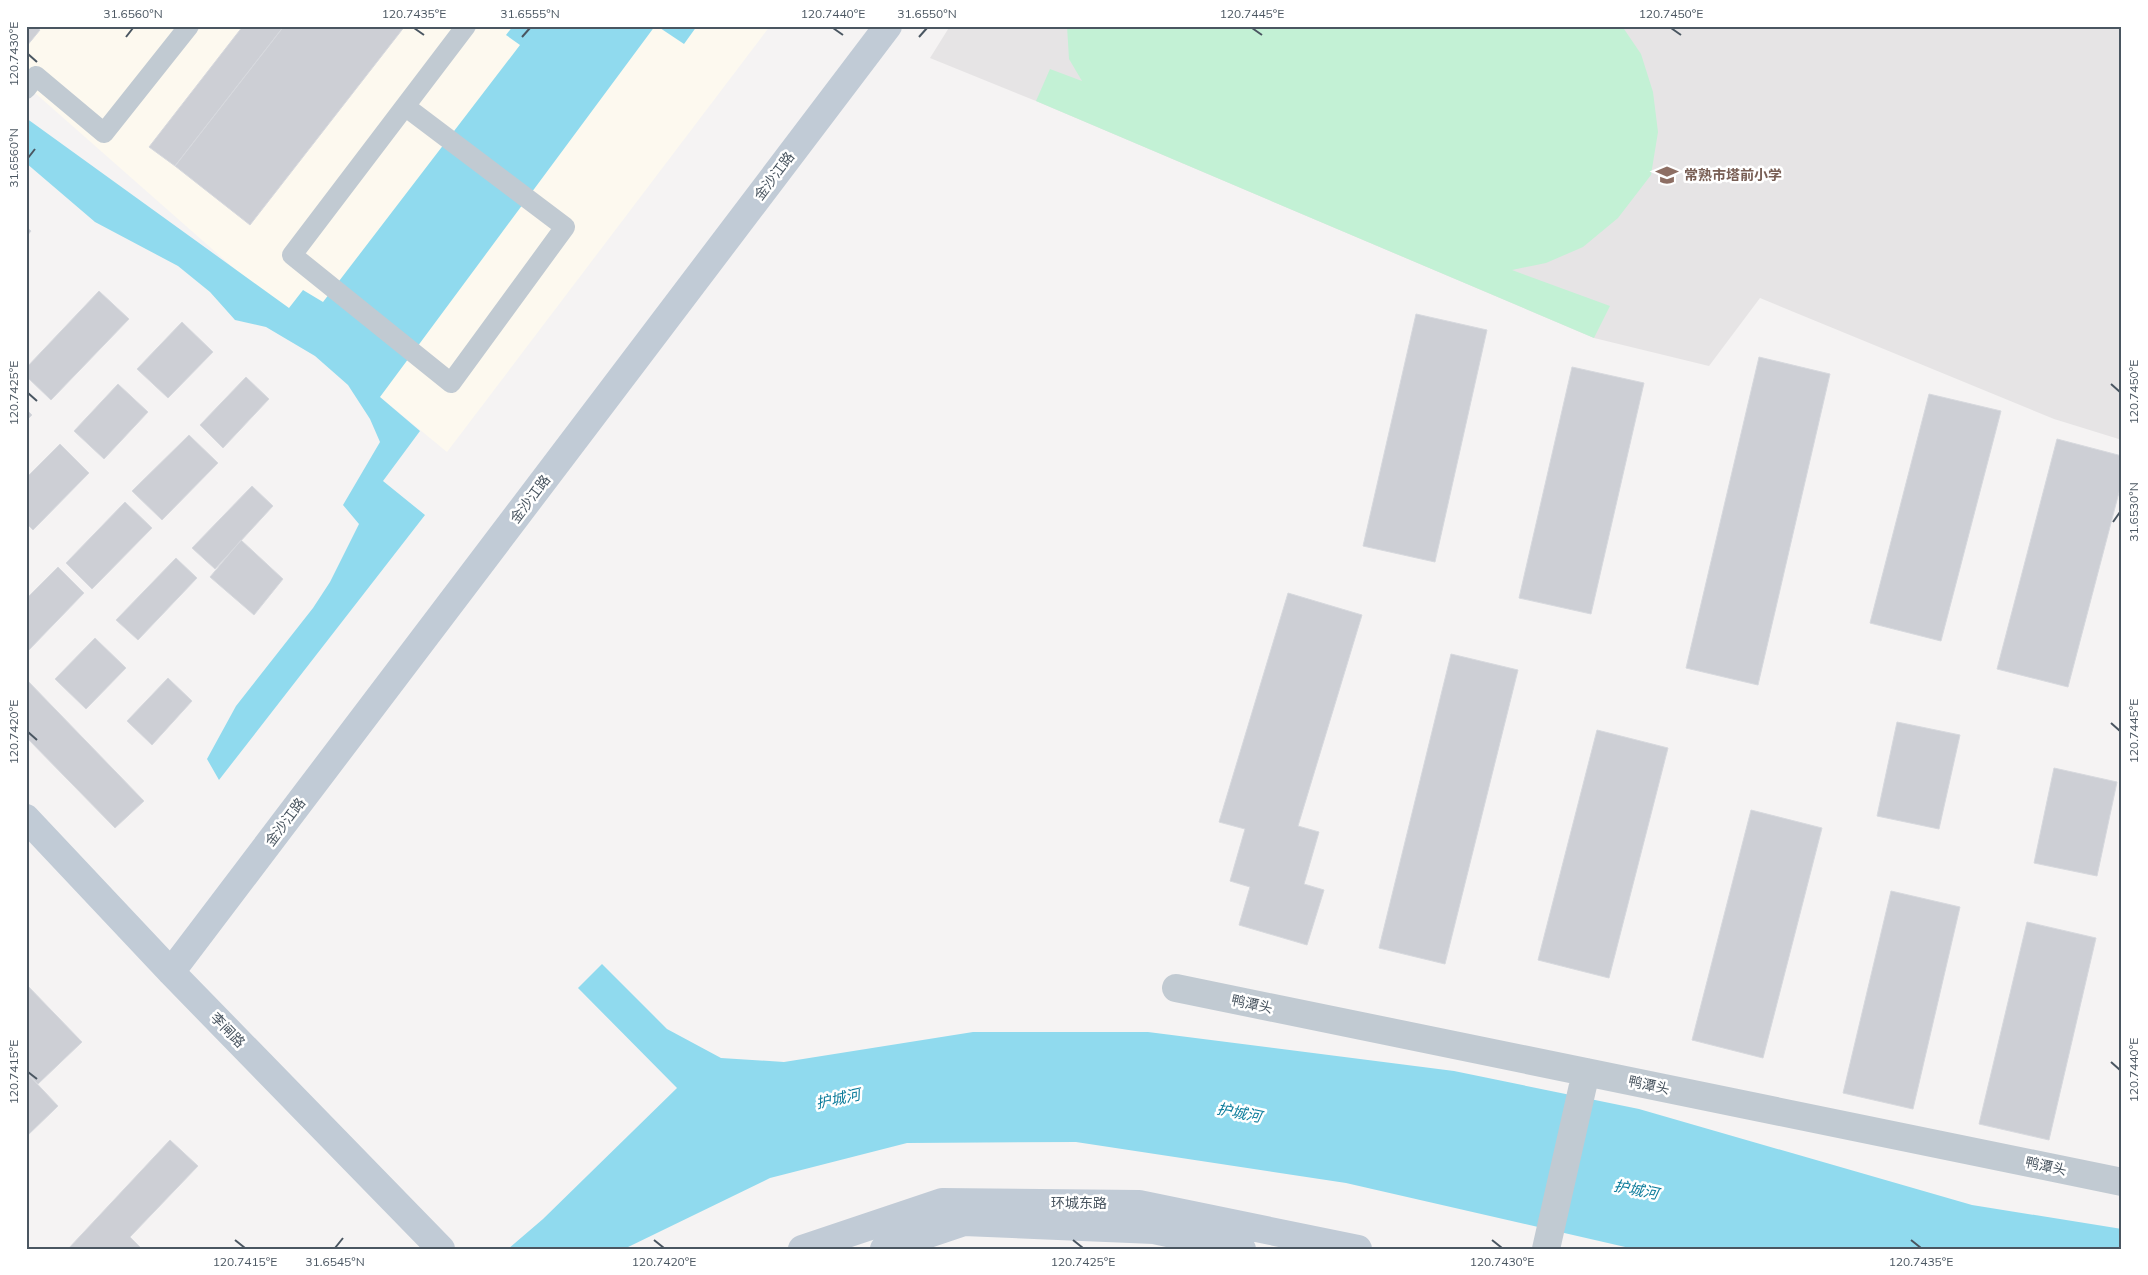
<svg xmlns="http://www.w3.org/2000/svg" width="2148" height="1275" viewBox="0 0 2148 1275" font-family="Mulish,'Noto Sans SC',sans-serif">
<rect width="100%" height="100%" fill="#f5f3f3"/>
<!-- commercial -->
<path fill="#fdf9ef" d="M 26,26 L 770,26 L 447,452 L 380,397 L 26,85 Z"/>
<!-- education -->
<path fill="#e6e4e5" d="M 950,26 L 2122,26 L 2122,440 L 2054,419 L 1760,298 L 1709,366 L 1594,338 L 1036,101 L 930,58 Z"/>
<!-- green -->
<path fill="#c3f1d5" d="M 1067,26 L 1622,26 L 1641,54 L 1653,92 L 1658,132 L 1651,175 L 1618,218 L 1583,247 L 1546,263 L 1512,270 L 1610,306 L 1594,338 L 1036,101 L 1050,69 L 1082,81 L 1069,59 Z"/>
<!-- water -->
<path fill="#90daee" d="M 513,26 L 655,26 L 380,397 L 420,431 L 383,481 L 425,515 L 219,780 L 207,759 L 236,706 L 313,608 L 330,582 L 359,524 L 343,505 L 380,442 L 370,419 L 348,385 L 315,356 L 266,327 L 235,320 L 210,292 L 178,266 L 95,222 L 26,163 L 26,118 L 289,308 L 303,290 L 323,302 L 520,45 L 506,35 Z
M 657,26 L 697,26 L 684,44 Z
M 602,964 L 667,1029 L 721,1058 L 784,1062 L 973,1032 L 1148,1032 L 1454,1071 L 1639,1109 L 1972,1205 L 2122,1229 L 2122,1249 L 1634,1249 L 1346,1183 L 1076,1142 L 907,1143 L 770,1178 L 624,1249 L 508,1249 L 543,1219 L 677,1088 L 578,988 Z"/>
<!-- building -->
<path fill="#cdcfd5" stroke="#d7d9de" d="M 26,26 L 35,26 L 40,30 L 26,47 Z
M 243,26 L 284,26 L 175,166 L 149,147 Z
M 284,26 L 405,26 L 250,225 L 175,166 Z
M 26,227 L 31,231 L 26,237 Z
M 99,291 L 129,319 L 51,400 L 26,376 L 26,368 Z
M 1416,314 L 1487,330 L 1435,562 L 1363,546 Z
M 182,322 L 213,352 L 168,398 L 137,369 Z
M 1759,357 L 1830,374 L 1758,685 L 1686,668 Z
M 1572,367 L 1644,383 L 1591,614 L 1519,598 Z
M 246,377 L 269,399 L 223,448 L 200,425 Z
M 118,384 L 148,412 L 104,459 L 74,431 Z
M 1929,394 L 2001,411 L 1941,641 L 1870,623 Z
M 26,409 L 32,415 L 26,421 Z
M 189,435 L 218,463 L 162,520 L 132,491 Z
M 2057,439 L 2122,456 L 2122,481 L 2068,687 L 1997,669 Z
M 60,444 L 89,473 L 33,530 L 26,523 L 26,478 Z
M 252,486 L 273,506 L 215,569 L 192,548 Z
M 125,502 L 152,528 L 92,589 L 66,563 Z
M 241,540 L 283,579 L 254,615 L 210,577 Z
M 176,558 L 197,578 L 138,640 L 116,620 Z
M 58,567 L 84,593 L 26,653 L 26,599 Z
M 1288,593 L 1362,615 L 1298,826 L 1319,832 L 1304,884 L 1324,890 L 1307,945 L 1239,925 L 1250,887 L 1230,881 L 1245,829 L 1219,822 Z
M 95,638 L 126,668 L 86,709 L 55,679 Z
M 1451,654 L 1518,670 L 1445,964 L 1379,948 Z
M 168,678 L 192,701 L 152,745 L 127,721 Z
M 26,679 L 144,801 L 115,828 L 26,737 Z
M 1897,722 L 1960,735 L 1939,829 L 1877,816 Z
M 1597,730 L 1668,748 L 1609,978 L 1538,960 Z
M 2054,768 L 2117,782 L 2097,876 L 2034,863 Z
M 1751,810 L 1822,828 L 1763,1058 L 1692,1040 Z
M 1891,891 L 1960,907 L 1913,1109 L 1843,1093 Z
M 2027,922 L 2096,938 L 2049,1140 L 1979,1124 Z
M 26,984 L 82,1042 L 38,1084 L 26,1072 Z
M 26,1072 L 58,1106 L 26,1137 Z
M 170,1140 L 198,1166 L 130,1237 L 142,1249 L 68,1249 Z"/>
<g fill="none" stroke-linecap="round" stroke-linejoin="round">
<!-- lane -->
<path stroke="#c1cad2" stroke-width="20" d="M 26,89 L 36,76 L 104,133 L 189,26
M 406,107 L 565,227 L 451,383 L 292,255 L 466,26"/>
<!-- street -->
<path stroke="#c1cad2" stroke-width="28" d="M 1176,988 L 2122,1182
M 1546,1249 L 1586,1072"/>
<!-- secondary -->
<path stroke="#c1cbd6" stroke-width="28" d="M 26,818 L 171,972 L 441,1249
M 171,972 L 888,26
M 802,1249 L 942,1202 L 1139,1204 L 1358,1249
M 884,1249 L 964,1222 L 1154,1230 L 1242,1249"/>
</g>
<!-- ticks -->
<path fill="none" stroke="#4a5661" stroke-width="2" d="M 414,28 L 424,35M 833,28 L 843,35M 1252,28 L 1262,35M 1671,28 L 1681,35M 126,37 L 133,28M 522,37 L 530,28M 919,37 L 927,28M 28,54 L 37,62M 28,158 L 35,149M 2111,384 L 2120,392M 28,393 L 37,401M 2113,522 L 2120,512M 2111,723 L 2120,731M 28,732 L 37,740M 2111,1062 L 2120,1070M 28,1072 L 37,1079M 235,1240 L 245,1248M 654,1240 L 664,1248M 1073,1240 L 1083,1248M 1492,1240 L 1502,1248M 1911,1240 L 1921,1248M 335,1248 L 343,1238"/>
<!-- icons -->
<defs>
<g id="school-bare" transform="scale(1.725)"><path d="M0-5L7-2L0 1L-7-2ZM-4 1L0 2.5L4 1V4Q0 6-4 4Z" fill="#8d6e63" stroke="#fff" stroke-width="2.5" paint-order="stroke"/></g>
</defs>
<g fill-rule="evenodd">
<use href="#school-bare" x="1667" y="175"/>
</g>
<g text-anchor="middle" stroke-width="5" stroke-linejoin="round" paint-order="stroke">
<!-- education labels -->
<g font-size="14" font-weight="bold" fill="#785e54" stroke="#fff" text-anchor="start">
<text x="1684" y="180">常熟市塔前小学</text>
</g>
<!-- street labels -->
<g font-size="14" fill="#4a5661" stroke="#fff">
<text transform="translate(774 176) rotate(-53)" y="5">金沙江路</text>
<text transform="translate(530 499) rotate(-53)" y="5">金沙江路</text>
<text transform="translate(285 822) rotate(-53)" y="5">金沙江路</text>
<text transform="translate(1252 1004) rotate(12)" y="5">鸭潭头</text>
<text transform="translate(228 1030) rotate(46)" y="5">李闸路</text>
<text transform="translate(1649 1085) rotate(12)" y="5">鸭潭头</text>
<text transform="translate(2046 1166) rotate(12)" y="5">鸭潭头</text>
<text x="1079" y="1208">环城东路</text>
</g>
<!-- water labels -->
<g font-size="15" font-style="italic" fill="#0c7c9b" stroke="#fff">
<text transform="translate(838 1099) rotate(-12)" y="5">护城河</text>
<text transform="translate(1239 1113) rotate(11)" y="5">护城河</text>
<text transform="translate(1636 1190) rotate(11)" y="5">护城河</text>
</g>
</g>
<!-- border -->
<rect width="2148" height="1275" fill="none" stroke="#ffffff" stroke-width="55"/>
<rect x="28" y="28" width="2092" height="1220" fill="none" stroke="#4a5661" stroke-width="2"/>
<g font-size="12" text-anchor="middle" fill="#4a5661">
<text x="133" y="18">31.6560°N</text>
<text x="414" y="18">120.7435°E</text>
<text x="530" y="18">31.6555°N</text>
<text x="833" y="18">120.7440°E</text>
<text x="927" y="18">31.6550°N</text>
<text x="1252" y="18">120.7445°E</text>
<text x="1671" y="18">120.7450°E</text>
<text transform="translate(14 54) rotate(-90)" y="4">120.7430°E</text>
<text transform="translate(14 158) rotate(-90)" y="4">31.6560°N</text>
<text transform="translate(2134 392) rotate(-90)" y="4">120.7450°E</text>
<text transform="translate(14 393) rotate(-90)" y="4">120.7425°E</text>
<text transform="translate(2134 512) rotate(-90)" y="4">31.6530°N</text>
<text transform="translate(2134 731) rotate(-90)" y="4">120.7445°E</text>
<text transform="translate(14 732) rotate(-90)" y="4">120.7420°E</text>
<text transform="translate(2134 1070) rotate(-90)" y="4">120.7440°E</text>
<text transform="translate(14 1072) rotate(-90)" y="4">120.7415°E</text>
<text x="245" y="1266">120.7415°E</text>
<text x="335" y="1266">31.6545°N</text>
<text x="664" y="1266">120.7420°E</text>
<text x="1083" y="1266">120.7425°E</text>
<text x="1502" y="1266">120.7430°E</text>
<text x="1921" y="1266">120.7435°E</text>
</g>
</svg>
